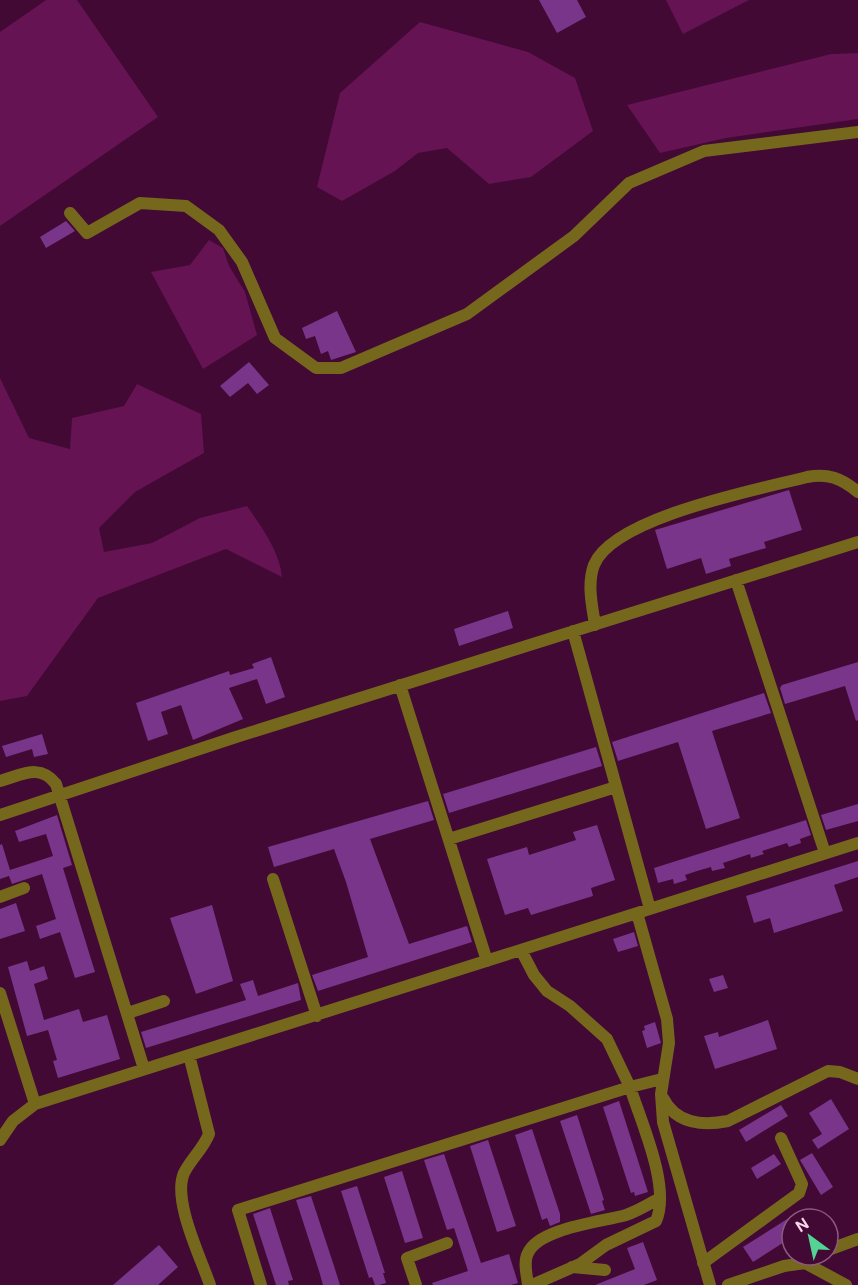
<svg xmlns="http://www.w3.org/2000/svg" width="858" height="1285" viewBox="0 0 858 1285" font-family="'DM Sans',sans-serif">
<rect width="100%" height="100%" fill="#410934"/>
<!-- green -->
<path fill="#651353" d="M 46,0 L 77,0 L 158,117 L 0,226 L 0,32 Z
M 666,0 L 749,0 L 683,34 Z
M 420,22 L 528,52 L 575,78 L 593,131 L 531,177 L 489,184 L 447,148 L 418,153 L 395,171 L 342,201 L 317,187 L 340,93 Z
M 858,53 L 858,119 L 726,138 L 660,153 L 627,105 L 831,54 Z
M 209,240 L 223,248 L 229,266 L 245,292 L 257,335 L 203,369 L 151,272 L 190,265 Z
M 0,378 L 29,438 L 70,449 L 72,418 L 124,406 L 137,384 L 201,414 L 204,453 L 135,492 L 99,528 L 104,552 L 152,543 L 200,518 L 247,506 C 261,526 280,552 282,577 L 226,549 L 98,598 L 27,696 L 0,701 Z"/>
<!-- building -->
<path fill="#79358a" d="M 539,0 L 577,0 L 586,17 L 557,33 Z
M 66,221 L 75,231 L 46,248 L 40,237 Z
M 337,311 L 356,352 L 331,360 L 328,351 L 321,354 L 315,336 L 306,339 L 302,328 Z
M 249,362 L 269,385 L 257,394 L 248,383 L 230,397 L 220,386 Z
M 789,490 L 802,530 L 764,542 L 766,548 L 729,559 L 731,566 L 706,574 L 701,558 L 667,569 L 655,530 Z
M 508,611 L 513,628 L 459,646 L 454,629 Z
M 271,657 L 285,697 L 266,704 L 257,679 L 229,688 L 243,719 L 193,740 L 181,705 L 161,712 L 168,734 L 148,741 L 136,703 L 229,671 L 230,675 L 254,668 L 252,664 Z
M 858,662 L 858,720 L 856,721 L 845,686 L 785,704 L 780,688 L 782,685 Z
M 764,693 L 771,713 L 712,731 L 740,818 L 706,829 L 678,742 L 618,761 L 612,742 Z
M 42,734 L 48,754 L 34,757 L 32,749 L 6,757 L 2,746 Z
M 596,747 L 602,766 L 449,813 L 443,794 Z
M 428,801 L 434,820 L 370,839 L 409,944 L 467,926 L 472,942 L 318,991 L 312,975 L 368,957 L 346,882 L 334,849 L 274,867 L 268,847 Z
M 858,804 L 858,821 L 826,830 L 821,815 Z
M 57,815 L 72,865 L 63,868 L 95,972 L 75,978 L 60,932 L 40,939 L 36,926 L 56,919 L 42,874 L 12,884 L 9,876 L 0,879 L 0,845 L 2,844 L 10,870 L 53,856 L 46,834 L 19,842 L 15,831 Z
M 806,820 L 811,835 L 800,839 L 801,843 L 789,847 L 787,843 L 762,851 L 764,854 L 751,858 L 750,854 L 723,863 L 725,868 L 712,871 L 711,867 L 697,871 L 685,875 L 687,880 L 674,884 L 673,879 L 658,883 L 654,868 Z
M 597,825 L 615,880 L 591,888 L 593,896 L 531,915 L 528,908 L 505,915 L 487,859 L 527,847 L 529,855 L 576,840 L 573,832 Z
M 858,861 L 858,877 L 834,885 L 843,911 L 774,933 L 770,918 L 754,923 L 746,896 Z
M 16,903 L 25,931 L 0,939 L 0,909 Z
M 212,905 L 233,981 L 196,994 L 170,918 Z
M 634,932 L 638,946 L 618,952 L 613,939 Z
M 27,961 L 30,971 L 44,966 L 48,979 L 34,984 L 44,1020 L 79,1009 L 83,1022 L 107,1015 L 120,1059 L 58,1078 L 53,1061 L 57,1060 L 48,1030 L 27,1036 L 8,967 Z
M 723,975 L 728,988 L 714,992 L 709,979 Z
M 253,980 L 258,996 L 298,983 L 301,1000 L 146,1048 L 141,1032 L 246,1000 L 240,984 Z
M 768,1020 L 777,1049 L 715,1069 L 704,1036 L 718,1032 L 719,1037 Z
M 655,1022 L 661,1043 L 647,1048 L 642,1031 L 645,1030 L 644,1026 Z
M 831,1099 L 849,1129 L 818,1149 L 812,1140 L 822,1134 L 809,1113 Z
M 619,1101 L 648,1192 L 635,1196 L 634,1192 L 631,1193 L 603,1107 Z
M 781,1105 L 788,1116 L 746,1142 L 739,1130 Z
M 577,1115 L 604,1200 L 602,1201 L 605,1210 L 591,1214 L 560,1121 Z
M 532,1129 L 560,1214 L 560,1222 L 550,1226 L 547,1218 L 542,1220 L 515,1135 Z
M 488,1140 L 516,1226 L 497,1232 L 470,1146 Z
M 812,1153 L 833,1187 L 821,1195 L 800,1160 Z
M 444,1154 L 481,1263 L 509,1254 L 518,1283 L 511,1285 L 433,1285 L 432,1283 L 468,1271 L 454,1228 L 447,1230 L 424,1160 Z
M 774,1154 L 781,1164 L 757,1179 L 751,1168 Z
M 402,1171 L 423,1238 L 405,1243 L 384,1177 Z
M 357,1186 L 385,1273 L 383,1273 L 386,1283 L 379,1285 L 375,1285 L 372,1277 L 369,1278 L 341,1191 Z
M 311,1196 L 334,1266 L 340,1285 L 323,1285 L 319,1271 L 296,1200 Z
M 270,1208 L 293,1280 L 288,1281 L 289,1285 L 276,1285 L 253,1214 Z
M 792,1216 L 792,1237 L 753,1262 L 743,1247 Z
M 643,1242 L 657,1280 L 644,1285 L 595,1285 L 635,1269 L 627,1248 Z
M 159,1245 L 178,1267 L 158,1285 L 113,1285 Z"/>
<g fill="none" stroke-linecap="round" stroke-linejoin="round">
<!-- minor -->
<path stroke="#75681d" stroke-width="12" d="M 70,213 L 87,233 L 140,203 L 186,206 L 219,230 L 242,262 L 275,338 L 316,368 L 341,368 L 467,314 L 574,236 L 629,183 L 704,151 L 858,132
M 736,580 L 825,853
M 595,625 C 592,605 587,584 594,565 C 613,517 760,489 807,477 C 828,473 841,478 858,492
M 573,631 L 650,909
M 400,685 L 487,961
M 0,781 C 22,775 40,763 56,784 L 144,1069
M 0,815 L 236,737 L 858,542
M 449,839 L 616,787
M 273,879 L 317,1016
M 0,897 L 24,888
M 637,913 L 667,1019 L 669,1043 L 661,1094 L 663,1122 L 710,1285
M 521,950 L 534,975 L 547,991 L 570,1006 L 607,1039 L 630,1087 L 662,1079
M 0,993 L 35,1104
M 128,1013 L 164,1001
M 189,1055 L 209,1134 C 203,1149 191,1159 184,1173 C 172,1200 201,1258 210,1285
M 663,1098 C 676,1124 702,1126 728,1121 L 828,1071 L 840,1072 L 858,1079
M 0,1140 L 13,1121 L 35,1104 L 858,843
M 828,1250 L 858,1239
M 703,1263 L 799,1193 L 802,1184 L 781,1138
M 572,1267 L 605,1270
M 261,1285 L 238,1210 L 630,1087 C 641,1122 671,1187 656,1221 L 606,1245 L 580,1264 L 532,1285
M 416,1285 L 407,1258 L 447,1243
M 528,1285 C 527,1275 523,1262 528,1253 C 539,1228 602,1222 626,1215 C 638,1211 649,1204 660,1198
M 728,1285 L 784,1266 L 805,1263 L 846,1285"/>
</g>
<!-- north arrow -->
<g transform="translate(810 1237) rotate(327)"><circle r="28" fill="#410934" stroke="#8b5b7e" stroke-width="1.5"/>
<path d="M0-4.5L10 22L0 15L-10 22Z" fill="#54d395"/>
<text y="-9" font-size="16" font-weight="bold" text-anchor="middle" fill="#f9d5ec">N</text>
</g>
</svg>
